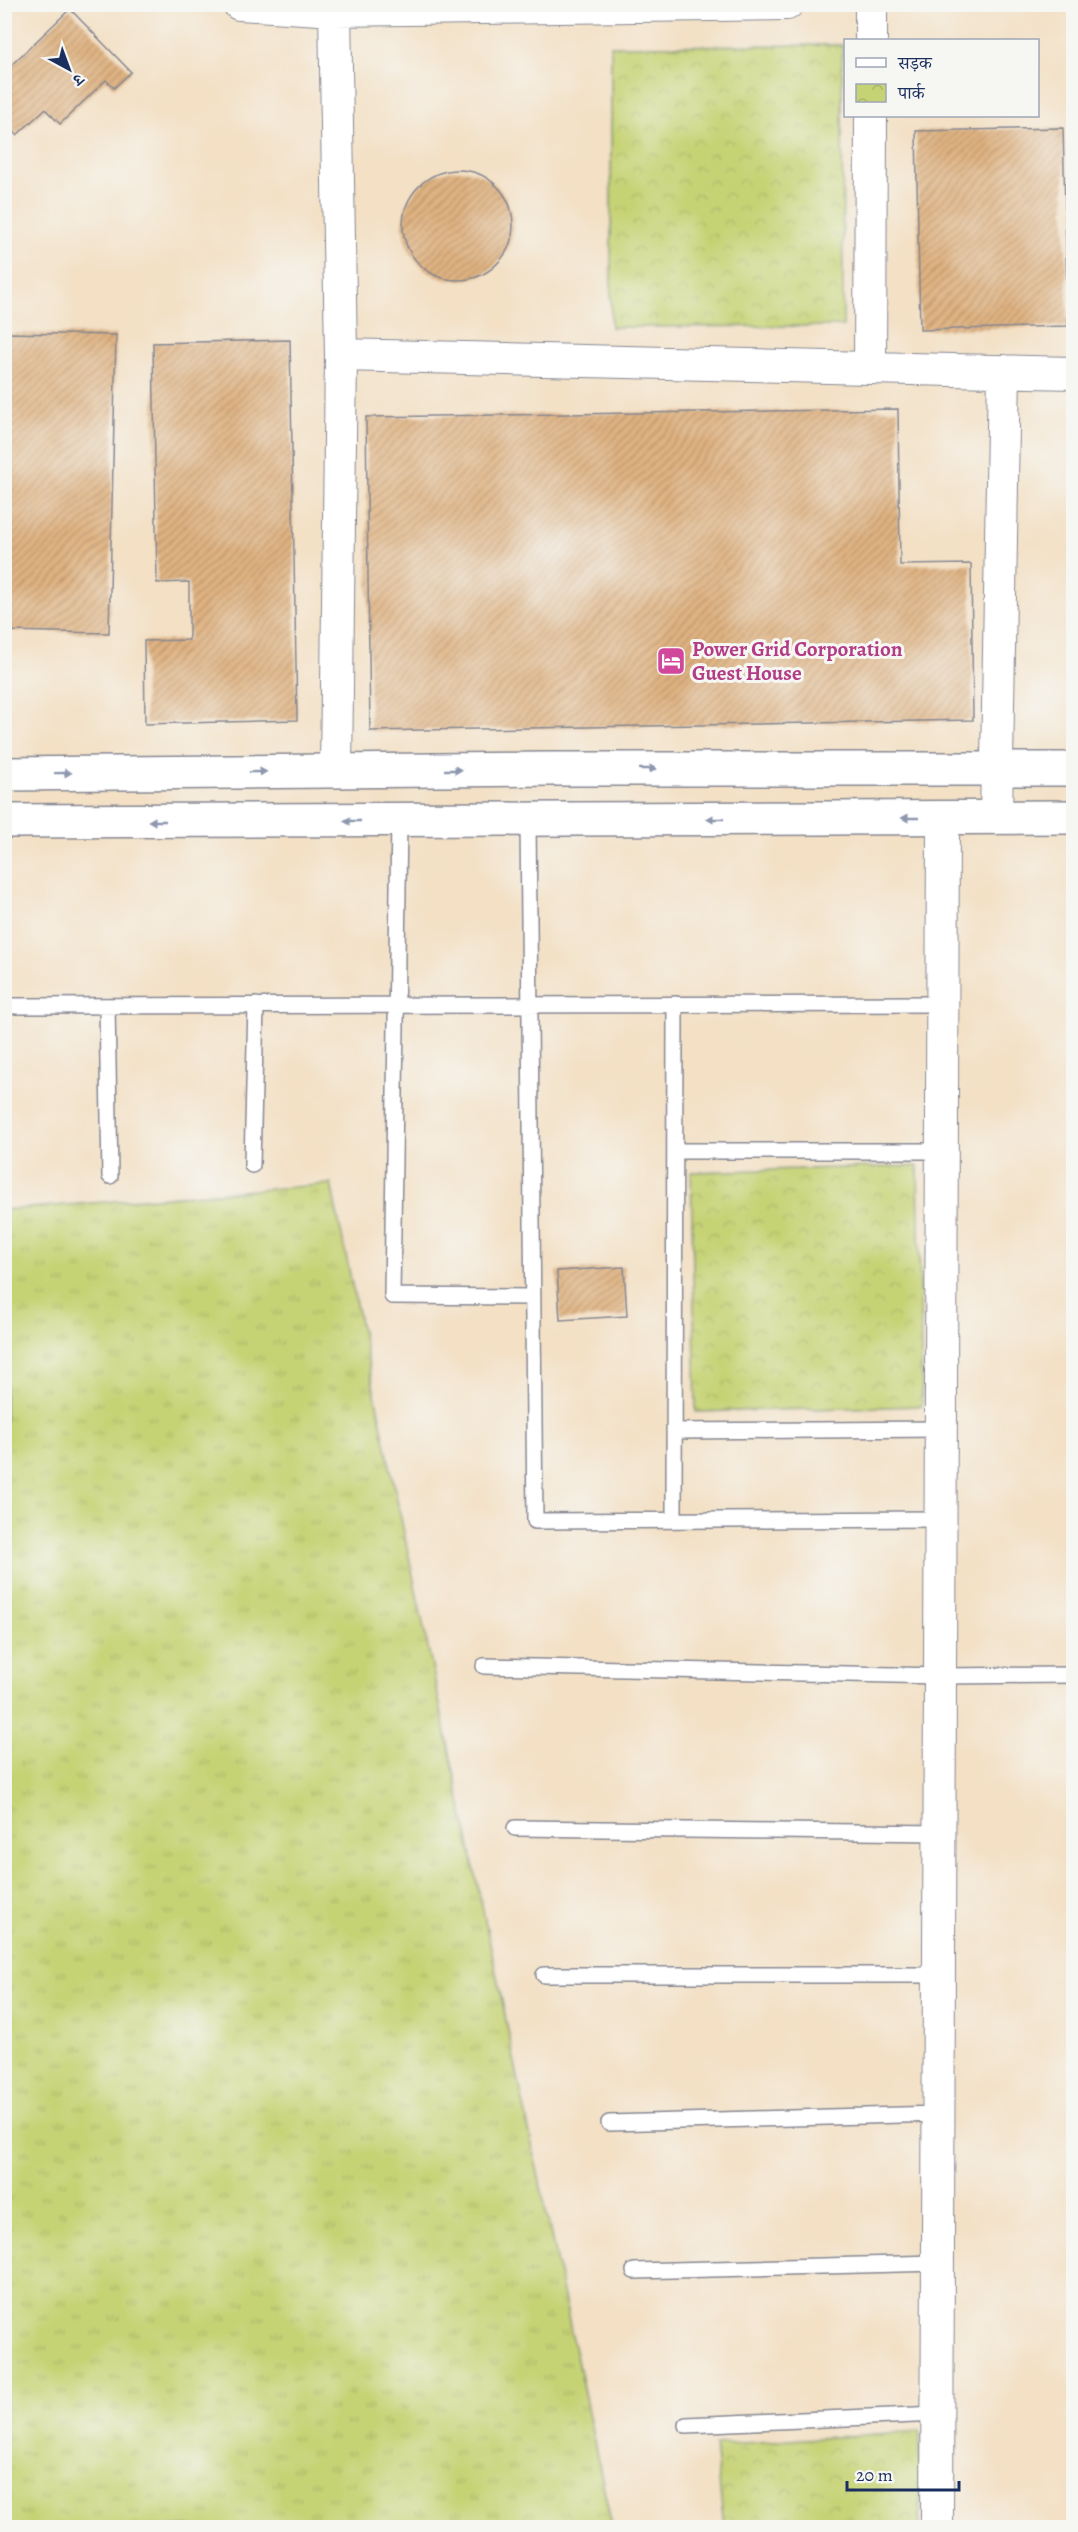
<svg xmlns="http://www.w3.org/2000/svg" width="1078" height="2532" viewBox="0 0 1078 2532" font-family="Alegreya,'Noto Serif Devanagari',serif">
<defs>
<pattern id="grass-tufts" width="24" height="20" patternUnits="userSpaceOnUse" patternTransform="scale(1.5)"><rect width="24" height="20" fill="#c6d375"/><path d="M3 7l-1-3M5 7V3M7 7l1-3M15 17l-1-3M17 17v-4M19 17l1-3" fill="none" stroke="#aab568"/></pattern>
<pattern id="park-crowns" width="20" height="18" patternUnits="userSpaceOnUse" patternTransform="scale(1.5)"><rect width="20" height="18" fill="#c6d375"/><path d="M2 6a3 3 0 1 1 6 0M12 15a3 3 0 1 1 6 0" fill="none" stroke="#aab568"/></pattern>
<pattern id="building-hatch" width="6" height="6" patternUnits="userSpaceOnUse" patternTransform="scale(1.5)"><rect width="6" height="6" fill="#e0b381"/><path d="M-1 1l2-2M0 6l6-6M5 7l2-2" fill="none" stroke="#b5926d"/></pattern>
</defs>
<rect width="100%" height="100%" fill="#f6f6f2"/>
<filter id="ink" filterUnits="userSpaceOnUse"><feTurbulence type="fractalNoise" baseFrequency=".0167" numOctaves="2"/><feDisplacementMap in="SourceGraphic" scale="12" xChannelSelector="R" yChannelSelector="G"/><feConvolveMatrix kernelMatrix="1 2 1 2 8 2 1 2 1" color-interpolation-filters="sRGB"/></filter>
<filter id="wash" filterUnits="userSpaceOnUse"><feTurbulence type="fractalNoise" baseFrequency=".008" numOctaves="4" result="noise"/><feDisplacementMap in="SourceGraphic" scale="24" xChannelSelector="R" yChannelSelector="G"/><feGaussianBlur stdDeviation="1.35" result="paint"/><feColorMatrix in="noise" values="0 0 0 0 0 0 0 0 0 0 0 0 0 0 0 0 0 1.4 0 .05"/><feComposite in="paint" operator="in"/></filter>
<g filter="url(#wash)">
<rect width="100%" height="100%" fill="#f3e0c5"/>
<!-- grass -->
<path fill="url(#grass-tufts)" stroke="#70816a" stroke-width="1.5" d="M 331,1184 L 612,2527 L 5,2527 L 5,1210 Z"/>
<!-- park -->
<path fill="url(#park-crowns)" stroke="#70816a" stroke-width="1.5" d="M 842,45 L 843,326 L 611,327 L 611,46 Z
M 918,1166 L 922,1406 L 696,1412 L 691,1172 Z
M 920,2431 L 920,2527 L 724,2527 L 715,2445 Z"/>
<g id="blocks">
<!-- building -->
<path fill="url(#building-hatch)" d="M 70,9 L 131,72 L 114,88 L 106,80 L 60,124 L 45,109 L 17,135 L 4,121 L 4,72 Z
M 1063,128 L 1068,326 L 920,330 L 916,131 Z
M403 225a55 55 0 1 1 110 0a55 55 0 1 1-110 0Z
M 5,333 L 116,335 L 109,633 L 5,631 Z
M 290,340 L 297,720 L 145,724 L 144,641 L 189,640 L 189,582 L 157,583 L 153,343 Z
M 898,409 L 900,565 L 971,564 L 973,720 L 370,731 L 366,417 Z
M 624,1267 L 627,1316 L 560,1320 L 557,1271 Z"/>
</g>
</g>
<g filter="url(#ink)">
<use href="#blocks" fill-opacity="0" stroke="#878892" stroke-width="1.5"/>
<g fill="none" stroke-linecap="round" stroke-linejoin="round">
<!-- service casing -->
<g stroke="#878892" stroke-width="18">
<path id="service" d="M 528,820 L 535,1521 L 941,1519
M 399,821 L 392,1296 L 532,1297
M 4,1006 L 943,1004
M 107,1006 L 110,1176
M 675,1151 L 942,1151
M 252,1165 L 256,1005
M 674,1431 L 941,1429
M 674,1520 L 675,1004
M 484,1666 L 940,1676 L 1074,1675
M 515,1828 L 940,1833
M 544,1975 L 939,1975
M 609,2123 L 939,2114
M 634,2271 L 938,2263
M 686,2425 L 938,2414"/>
</g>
<!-- minor casing -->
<g stroke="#878892" stroke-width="34">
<path id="minor" d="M 239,4 L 335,10 L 787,4
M 335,10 L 341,355 L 336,771
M 871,40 L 871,4
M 341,355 L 1074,373
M 870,368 L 871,116
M 996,818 L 1004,371
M 937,2528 L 943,818"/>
</g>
<!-- tertiary casing -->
<g stroke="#878892" stroke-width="36">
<path id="tertiary" d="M 4,774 L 552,769 L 1074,769
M 4,821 L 1074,817"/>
</g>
<!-- service -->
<use href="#service" stroke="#fff" stroke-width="15"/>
<!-- minor -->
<use href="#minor" stroke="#fff" stroke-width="32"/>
<!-- tertiary -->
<use href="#tertiary" stroke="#fff" stroke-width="33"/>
</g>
<!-- one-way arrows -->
<defs><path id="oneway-solid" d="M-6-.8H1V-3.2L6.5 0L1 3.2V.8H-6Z" transform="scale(1.5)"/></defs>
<g fill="#8d97ae">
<use href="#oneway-solid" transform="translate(648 769)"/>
<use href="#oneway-solid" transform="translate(453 770)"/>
<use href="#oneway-solid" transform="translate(258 772) rotate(-1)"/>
<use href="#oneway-solid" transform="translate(63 773) rotate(-1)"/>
<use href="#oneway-solid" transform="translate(910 818) rotate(180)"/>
<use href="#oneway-solid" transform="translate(715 819) rotate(180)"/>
<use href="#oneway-solid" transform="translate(157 821) rotate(180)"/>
<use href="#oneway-solid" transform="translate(352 821) rotate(180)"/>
</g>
</g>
<!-- icons -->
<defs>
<g id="hotel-square" transform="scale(1.5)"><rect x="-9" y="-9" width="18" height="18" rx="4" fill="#d1479c" stroke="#f6f6f2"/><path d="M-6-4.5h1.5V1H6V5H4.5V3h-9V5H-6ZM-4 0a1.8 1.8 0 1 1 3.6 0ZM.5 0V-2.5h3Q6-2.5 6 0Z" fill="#fff"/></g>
</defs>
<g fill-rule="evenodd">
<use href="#hotel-square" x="671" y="661"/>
</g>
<g text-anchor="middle" stroke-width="6" stroke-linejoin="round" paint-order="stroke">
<!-- hotel labels -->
<g font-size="21" font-weight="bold" fill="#b23c85" stroke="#f6f6f2" text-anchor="start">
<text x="692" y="656">Power Grid Corporation<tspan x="692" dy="24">Guest House</tspan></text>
</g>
</g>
<!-- margin -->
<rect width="1078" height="2532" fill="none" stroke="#f6f6f2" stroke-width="24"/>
<!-- legend -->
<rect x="844" y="39" width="195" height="78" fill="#f6f6f2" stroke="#9ea6b7" stroke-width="1.5"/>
<rect x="856" y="58" width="30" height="9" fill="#ffffff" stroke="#9ea6b7" stroke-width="1.5"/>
<text x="898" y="69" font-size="18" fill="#1b2f5e">सड़क</text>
<rect x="856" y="84" width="30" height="18" fill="url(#park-crowns)" stroke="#9ea6b7" stroke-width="1.5"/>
<text x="898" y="99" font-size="18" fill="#1b2f5e">पार्क</text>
<!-- north arrow -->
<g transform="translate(69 69) rotate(139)" stroke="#f6f6f2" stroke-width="4.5" paint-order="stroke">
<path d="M0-4.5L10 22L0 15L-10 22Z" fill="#1b2f5e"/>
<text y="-9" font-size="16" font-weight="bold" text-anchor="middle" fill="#1b2f5e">उ</text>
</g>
<!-- scale -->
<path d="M847 2481v9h112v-9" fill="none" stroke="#1b2f5e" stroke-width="3"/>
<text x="856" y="2481" font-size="18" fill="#1b2f5e" stroke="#f6f6f2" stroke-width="4.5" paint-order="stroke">20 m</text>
</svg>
